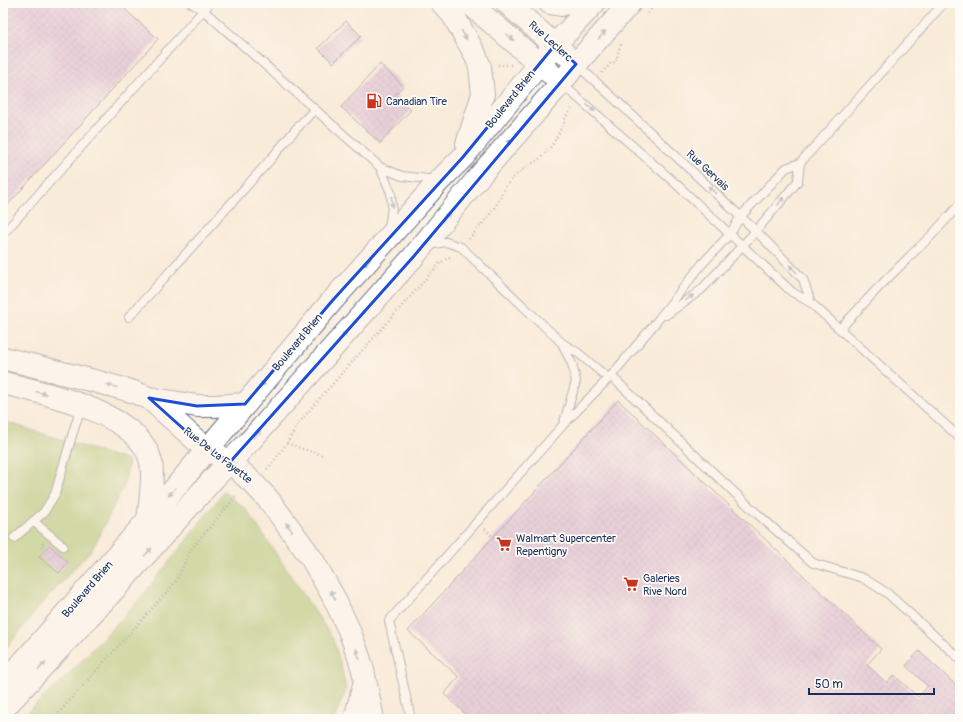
<svg xmlns="http://www.w3.org/2000/svg" width="963" height="722" viewBox="0 0 963 722" font-family="Pangolin,sans-serif">
<defs>
<pattern id="building-cross-hatch" width="8" height="8" patternUnits="userSpaceOnUse"><rect width="8" height="8" fill="#d4afda"/><path d="M0 0l8 8M0 8l8-8" fill="none" stroke="#ab8fb4"/></pattern>
</defs>
<rect width="100%" height="100%" fill="#fdfcf7"/>
<filter id="ink" filterUnits="userSpaceOnUse"><feTurbulence type="fractalNoise" baseFrequency=".025" numOctaves="2"/><feDisplacementMap in="SourceGraphic" scale="8" xChannelSelector="R" yChannelSelector="G"/><feConvolveMatrix kernelMatrix="1 2 1 2 8 2 1 2 1" color-interpolation-filters="sRGB"/></filter>
<filter id="wash" filterUnits="userSpaceOnUse"><feTurbulence type="fractalNoise" baseFrequency=".012" numOctaves="4" result="noise"/><feDisplacementMap in="SourceGraphic" scale="16" xChannelSelector="R" yChannelSelector="G"/><feGaussianBlur stdDeviation="0.9" result="paint"/><feColorMatrix in="noise" values="0 0 0 0 0 0 0 0 0 0 0 0 0 0 0 0 0 1.4 0 .05"/><feComposite in="paint" operator="in"/></filter>
<g filter="url(#wash)">
<rect width="100%" height="100%" fill="#f9ebd9"/>
<!-- grass -->
<path fill="#a2c168" stroke="#5e7863" d="M 3,421 L 129,461 L 124,485 L 93,548 L 38,608 L 3,652 Z
M 224,492 L 246,509 L 332,637 L 340,661 L 346,690 L 334,719 L 23,719 L 22,717 L 65,678 L 140,599 Z"/>
<g id="blocks">
<!-- building -->
<path fill="url(#building-cross-hatch)" d="M 3,3 L 118,3 L 158,39 L 3,210 Z
M 346,21 L 361,36 L 333,63 L 318,48 Z
M 380,64 L 403,86 L 395,95 L 411,110 L 380,143 L 341,107 Z
M 618,400 L 881,649 L 867,665 L 887,683 L 894,675 L 918,697 L 928,686 L 906,666 L 919,651 L 960,689 L 960,719 L 471,719 L 444,694 L 459,677 L 408,631 Z
M 49,545 L 68,562 L 59,573 L 39,557 Z"/>
</g>
</g>
<g filter="url(#ink)">
<use href="#blocks" fill-opacity="0" stroke="#697189" stroke-width="1"/>
<g fill="none" stroke-linecap="round" stroke-linejoin="round">
<!-- lane casing -->
<g stroke="#697189" stroke-width="10">
<path id="lane" d="M 191,3 L 203,10 L 380,167 L 402,176 L 437,180
M 576,64 L 620,104 L 756,231 L 803,279 L 811,303
M 562,84 L 675,183 L 792,292 L 811,303 L 960,438
M 380,167 L 391,193 L 392,207 L 389,229
M 3,234 L 210,3
M 429,245 L 446,242 L 461,247 L 562,343 L 572,364 L 576,381 L 564,422
M 666,315 L 701,290 L 756,231 L 798,181 L 800,163
M 129,317 L 270,160 L 296,129 L 315,109
M 840,329 L 878,288 L 910,256 L 931,236 L 960,204
M 562,343 L 577,352 L 608,378
M 611,376 L 753,510 L 813,563 L 863,578 L 887,593 L 960,659
M 33,521 L 63,546
M 14,538 L 44,512 L 55,494 L 74,429 L 82,406
M 411,719 L 389,621 L 563,425 L 611,376 L 657,321 L 702,264 L 730,234 L 741,216 L 786,168 L 800,163 L 944,3"/>
</g>
<!-- secondary casing -->
<g stroke="#697189" stroke-width="24">
<path id="secondary" d="M 442,3 L 453,15 L 475,54 L 480,67 L 483,94 L 467,144
M 469,3 L 550,73
M 507,3 L 565,54
M 550,3 L 561,5 L 566,3
M 3,358 L 98,382 L 131,391 L 149,398 L 197,441 L 208,449 L 230,462 L 252,482 L 269,500 L 296,537 L 312,559 L 333,596 L 349,630 L 359,657 L 363,670 L 373,719
M 149,398 L 197,406 L 214,406 L 245,404
M 3,685 L 148,520 L 332,301 L 439,181 L 463,157 L 555,45 L 594,3
M 3,709 L 122,581 L 215,477 L 250,441 L 414,256 L 482,173 L 561,83 L 576,64 L 630,3"/>
</g>
<!-- highway casing -->
<g stroke="#697189" stroke-width="24">
<path id="highway" d="M 3,383 C 44,393 141,413 151,462 C 154,478 150,504 148,520
M 355,719 L 365,681"/>
</g>
<!-- path -->
<path stroke="#697189" stroke-width="2.5" stroke-dasharray="1 3" stroke-linecap="butt" d="M 648,13 L 656,3
M 498,65 L 511,65
M 602,73 L 611,63 L 616,62 L 619,49 L 622,42
M 469,239 L 487,218 L 494,209 L 506,186 L 512,179 L 519,172 L 538,160 L 549,149 L 554,142 L 564,123 L 566,116 L 572,109
M 287,443 L 303,449 L 322,455
M 267,469 L 272,464 L 287,443 L 298,424 L 314,405 L 440,263 L 451,256
M 485,529 L 493,537
M 43,543 L 41,546 L 45,549
M 53,719 L 174,584 C 181,573 185,560 192,548 L 237,495"/>
<!-- lane -->
<use href="#lane" stroke="#fff" stroke-width="8"/>
<!-- secondary -->
<use href="#secondary" stroke="#fff" stroke-width="22"/>
<!-- highway -->
<use href="#highway" stroke="#fff" stroke-width="22"/>
</g>
<!-- one-way arrows -->
<defs><path id="oneway-solid" d="M-6-.8H1V-3.2L6.5 0L1 3.2V.8H-6Z"/></defs>
<g fill="#8d97ae">
<use href="#oneway-solid" transform="translate(464 35) rotate(61)"/>
<use href="#oneway-solid" transform="translate(602 35) rotate(-49)"/>
<use href="#oneway-solid" transform="translate(510 37) rotate(40)"/>
<use href="#oneway-solid" transform="translate(591 108) rotate(41)"/>
<use href="#oneway-solid" transform="translate(508 144) rotate(-49)"/>
<use href="#oneway-solid" transform="translate(712 190) rotate(-137)"/>
<use href="#oneway-solid" transform="translate(781 201) rotate(-50)"/>
<use href="#oneway-solid" transform="translate(392 202) rotate(86)"/>
<use href="#oneway-solid" transform="translate(446 217) rotate(-51)"/>
<use href="#oneway-solid" transform="translate(367 262) rotate(132)"/>
<use href="#oneway-solid" transform="translate(793 269) rotate(-134)"/>
<use href="#oneway-solid" transform="translate(689 298) rotate(-36)"/>
<use href="#oneway-solid" transform="translate(343 336) rotate(-48)"/>
<use href="#oneway-solid" transform="translate(264 382) rotate(130)"/>
<use href="#oneway-solid" transform="translate(112 386) rotate(-164)"/>
<use href="#oneway-solid" transform="translate(41 393) rotate(15)"/>
<use href="#oneway-solid" transform="translate(257 434) rotate(-48)"/>
<use href="#oneway-solid" transform="translate(172 492) rotate(131)"/>
<use href="#oneway-solid" transform="translate(289 527) rotate(-126)"/>
<use href="#oneway-solid" transform="translate(148 552) rotate(-48)"/>
<use href="#oneway-solid" transform="translate(333 595) rotate(-118)"/>
<use href="#oneway-solid" transform="translate(358 654) rotate(-109)"/>
<use href="#oneway-solid" transform="translate(42 666) rotate(-47)"/>
</g>
</g>
<!-- marked area -->
<path d="M0 0H963V722H0ZM 555,45 L 576,64 L 414,256 L 230,462 L 197,441 L 149,398 L 197,406 L 245,404 L 332,301 L 463,157 Z" fill="#f9ebd9" fill-opacity=".55" fill-rule="evenodd"/>
<path fill="none" stroke="#1d4ed8" stroke-width="3" stroke-linejoin="round" d="M 555,45 L 576,64 L 414,256 L 230,462 L 197,441 L 149,398 L 197,406 L 245,404 L 332,301 L 463,157 Z"/>
<!-- icons -->
<defs>
<g id="fuel-bare" transform="scale(1.2)"><path d="M-5.5-6h7V0h2V4h1.3V-2.5L3-4.5l.8-.8L6-3V5H2.5V1h-1V6h-7ZM-4.2-4.7v3.2H.2V-4.7Z" fill="#c8321e" stroke="#fdfcf7" stroke-width="2.5" paint-order="stroke"/></g>
<g id="supermarket-bare" transform="scale(1.2)"><path d="M-6-5.5h2.5l.6 2H6L4.5 2H-2.5L-4.4-4H-6ZM-1.5 3.2a1.3 1.3 0 1 0 .1 0ZM3 3.2a1.3 1.3 0 1 0 .1 0Z" fill="#c8321e" stroke="#fdfcf7" stroke-width="2.5" paint-order="stroke"/></g>
</defs>
<g fill-rule="evenodd">
<use href="#fuel-bare" x="374" y="101"/>
<use href="#supermarket-bare" x="504" y="544"/>
<use href="#supermarket-bare" x="631" y="584"/>
</g>
<g text-anchor="middle" stroke-width="3.5" stroke-linejoin="round" paint-order="stroke">
<!-- street labels -->
<g font-size="11" fill="#1b2f5e" stroke="#fdfcf7">
<text transform="translate(551 41) rotate(42)" y="4">Rue Leclerc</text>
<text transform="translate(510 99) rotate(-51)" y="4">Boulevard Brien</text>
<text transform="translate(708 170) rotate(43)" y="4">Rue Gervais</text>
<text transform="translate(297 342) rotate(-50)" y="4">Boulevard Brien</text>
<text transform="translate(218 455) rotate(38)" y="4">Rue De La Fayette</text>
<text transform="translate(87 589) rotate(-49)" y="4">Boulevard Brien</text>
</g>
<!-- poi labels -->
<g font-size="11" fill="#1b2f5e" stroke="#fdfcf7" text-anchor="start">
<text x="386" y="105">Canadian Tire</text>
<text x="516" y="542">Walmart Supercenter<tspan x="516" dy="13">Repentigny</tspan></text>
<text x="643" y="582">Galeries<tspan x="643" dy="13">Rive Nord</tspan></text>
</g>
</g>
<!-- margin -->
<rect width="963" height="722" fill="none" stroke="#fdfcf7" stroke-width="16"/>
<!-- scale -->
<path d="M809 688v6h125v-6" fill="none" stroke="#1b2f5e" stroke-width="2"/>
<text x="815" y="688" font-size="12" fill="#1b2f5e" stroke="#fdfcf7" stroke-width="3" paint-order="stroke">50 m</text>
</svg>
